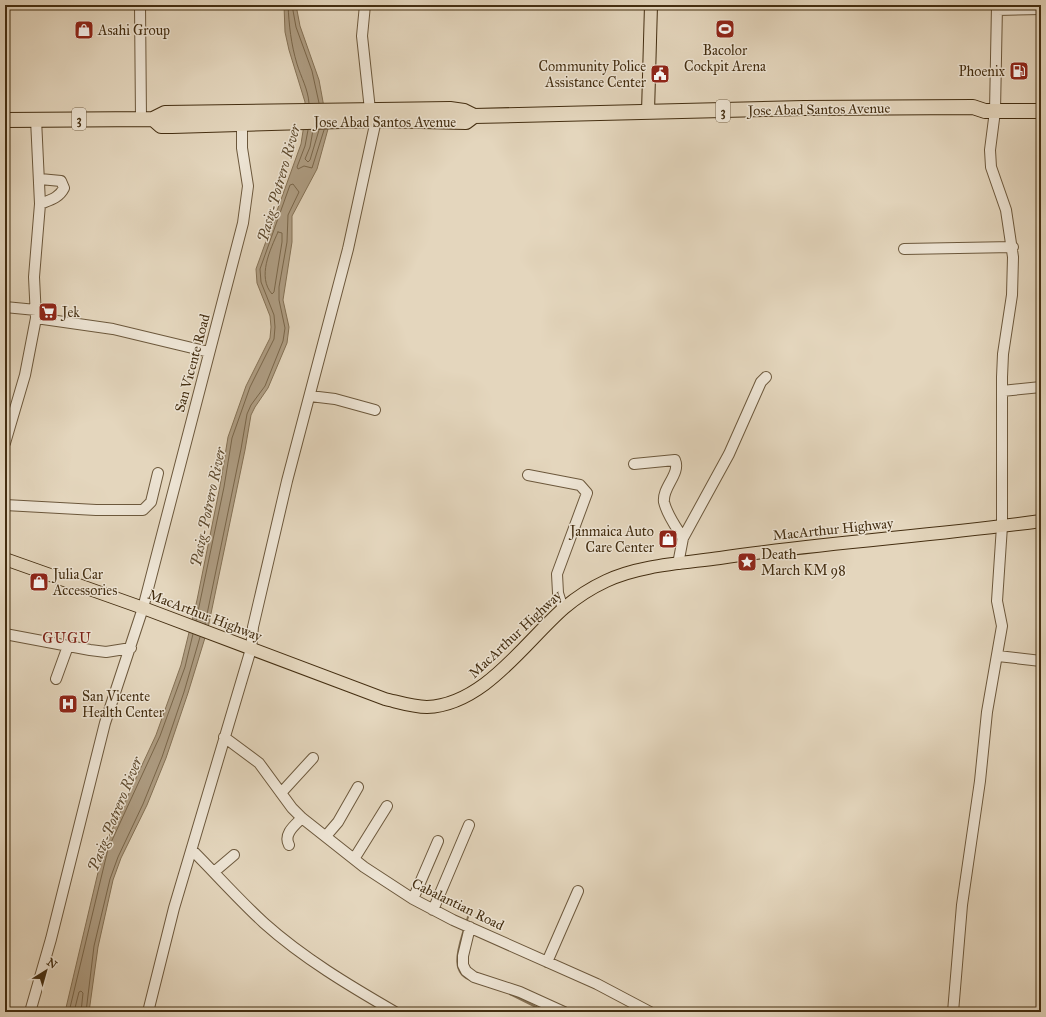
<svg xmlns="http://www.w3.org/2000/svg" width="1046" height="1017" viewBox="0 0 1046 1017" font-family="'IM FELL Great Primer',serif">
<rect width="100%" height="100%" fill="#e4d6bd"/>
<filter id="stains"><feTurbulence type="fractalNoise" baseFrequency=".005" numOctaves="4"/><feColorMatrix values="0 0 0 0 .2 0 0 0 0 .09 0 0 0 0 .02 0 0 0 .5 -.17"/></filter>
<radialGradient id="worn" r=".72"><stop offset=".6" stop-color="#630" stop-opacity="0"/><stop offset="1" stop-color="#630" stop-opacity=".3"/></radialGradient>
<!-- water -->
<path fill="#ae9d83" stroke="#847155" d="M 284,5 L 296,5 L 300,26 L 319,80 L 328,129 L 317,169 L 292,216 L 292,242 L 283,300 L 289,327 L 287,343 L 268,388 L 255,407 L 251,415 L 245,450 L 208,628 L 188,693 L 166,758 L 147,805 L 121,858 L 113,880 L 98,947 L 89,1012 L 65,1012 L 104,847 L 156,735 L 181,665 L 197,600 L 220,486 L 228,437 L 246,386 L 270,338 L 271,327 L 270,316 L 257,283 L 256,269 L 301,144 L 303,131 L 305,102 L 289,50 L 285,32 Z"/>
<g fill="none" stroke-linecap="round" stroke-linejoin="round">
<!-- shore -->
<path stroke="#79664a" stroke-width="1" d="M 288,5 C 289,25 291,44 297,64 C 301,77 308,89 309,103
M 292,5 L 296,27 L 312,71 L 319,103
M 308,130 L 305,146 L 297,167 L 298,169 L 304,166 L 312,168 L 324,130
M 313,130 L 310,147 L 305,159 L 308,162 L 310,160 L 319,130
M 278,232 L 282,233 L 282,242 L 274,292 L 272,294 C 257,277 270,250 278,232 Z
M 196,621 L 224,487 L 232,438 L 250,387 L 274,339 L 275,327 L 274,315 L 261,282 L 260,269 L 290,185 L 293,184 L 299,192 L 288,215 L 287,242 L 279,287 L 279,300 L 285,328 L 283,341 L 265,386 L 251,405 L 247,414 L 241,449 L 205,624
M 69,1012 L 108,849 L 160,736 L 185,667 L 193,634
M 74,1012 L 79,992 L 81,991 L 83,993 L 81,1012
M 86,1012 L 94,946 L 110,879 L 118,857 L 143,804 L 162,757 L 184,692 L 200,637"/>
<!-- stream -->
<path stroke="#847155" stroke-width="2" d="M 467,920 L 469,914
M 464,929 C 459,947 448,974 473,981
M 510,994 L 546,1012"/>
<!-- minor casing -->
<g stroke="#6c583c" stroke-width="12">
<path id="minor" d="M 140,5 L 141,119
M 365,5 L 362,36 L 370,110
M 997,10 L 1041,9
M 40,179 L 61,181 L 64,188 C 59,198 50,200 40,204
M 904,249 L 1013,247
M 5,307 L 36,310
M 36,318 L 113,329 L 209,352
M 1002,391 L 1041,387
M 310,396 L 335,399 L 375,410
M 5,443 L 25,375 L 36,318 L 34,277 L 40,204 L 36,119
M 634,464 L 675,460 C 681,474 662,487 664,502 C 667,515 676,527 683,538
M 528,475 L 580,485 L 587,493 L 557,574 L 558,593 L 563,609
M 5,505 L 96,510 L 143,510 L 151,502 L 158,473
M 678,564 L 683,538 L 729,454 L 761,382 L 766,377
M 5,634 L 90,650 L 106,652 L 131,648
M 998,656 L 1041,661
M 56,679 L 68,646
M 224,737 L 259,763 L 292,808 L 302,818 L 364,867 L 413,899 L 453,920 L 597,984 L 650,1012
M 281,793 L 313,758
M 326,836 L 338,822 L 358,787
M 289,845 C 283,834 295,825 302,818
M 192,850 C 216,874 239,900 264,923 C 303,958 350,986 395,1012
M 354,859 L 387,806
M 214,872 L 234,855
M 413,899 L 438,841
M 433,910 L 469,825
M 470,927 L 463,956 L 463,965 L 466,971 L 474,977 L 520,992 L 564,1012
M 547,962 L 578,891
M 30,1012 L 51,939 L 105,723 L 143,608 L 243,223 L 248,186 L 242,148 L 242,123
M 148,1012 L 174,908 L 251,649 L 253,627 L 287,481 L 348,249 L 376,120
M 953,1012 L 962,905 L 980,781 L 987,712 L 1002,626 L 997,601 L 1002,526 L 1002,377 L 1003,354 L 1012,295 L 1013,257 L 1006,210 L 991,167 L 990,150 L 995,111 L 997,5"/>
</g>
<!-- major casing -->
<g stroke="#442e11" stroke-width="14">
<path id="major" d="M 648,112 L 651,5
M 5,559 L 146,609 L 385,699 C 398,702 413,707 427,707 C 484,705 525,642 564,608 C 577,597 591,588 606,581 C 639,565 684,563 720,558 C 827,542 934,536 1041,521"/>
</g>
<!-- highway casing -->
<g stroke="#442e11" stroke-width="16">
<path id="highway" d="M 153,119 L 161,126 L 172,126 L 376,120 L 466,122 L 474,116
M 5,120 L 153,119 L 165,113 L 450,109 L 464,111 L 474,116 L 804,108 L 973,107 L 985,111 L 1041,111"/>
</g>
<!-- minor -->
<use href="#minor" stroke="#ede4d4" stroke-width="10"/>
<!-- major -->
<use href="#major" stroke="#e4d6bd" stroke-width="12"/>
<!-- highway -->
<use href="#highway" stroke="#e4d6bd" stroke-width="14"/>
</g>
<!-- icons -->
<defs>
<g id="stadium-square" transform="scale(1)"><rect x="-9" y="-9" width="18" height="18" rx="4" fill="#8f2418" stroke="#ede4d4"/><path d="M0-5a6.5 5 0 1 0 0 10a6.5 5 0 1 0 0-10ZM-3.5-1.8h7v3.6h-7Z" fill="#fff"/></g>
<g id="shop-square" transform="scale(1)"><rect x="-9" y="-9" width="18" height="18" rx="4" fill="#8f2418" stroke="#ede4d4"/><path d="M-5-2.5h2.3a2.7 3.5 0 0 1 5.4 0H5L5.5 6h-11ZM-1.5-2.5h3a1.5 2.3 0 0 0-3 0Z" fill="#fff"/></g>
<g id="fuel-square" transform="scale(1)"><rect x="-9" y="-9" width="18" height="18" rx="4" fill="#8f2418" stroke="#ede4d4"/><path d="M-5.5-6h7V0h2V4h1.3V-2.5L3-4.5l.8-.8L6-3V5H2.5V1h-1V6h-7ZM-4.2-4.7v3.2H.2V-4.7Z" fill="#fff"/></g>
<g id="civic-square" transform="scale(1)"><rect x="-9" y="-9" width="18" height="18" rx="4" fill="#8f2418" stroke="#ede4d4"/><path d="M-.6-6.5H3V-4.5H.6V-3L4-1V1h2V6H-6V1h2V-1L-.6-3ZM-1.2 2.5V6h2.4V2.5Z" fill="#fff"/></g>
<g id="supermarket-square" transform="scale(1)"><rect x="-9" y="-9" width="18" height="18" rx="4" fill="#8f2418" stroke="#ede4d4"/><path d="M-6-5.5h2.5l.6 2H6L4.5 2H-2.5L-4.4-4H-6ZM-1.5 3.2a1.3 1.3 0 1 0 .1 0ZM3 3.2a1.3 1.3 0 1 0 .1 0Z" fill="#fff"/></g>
<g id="sight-square" transform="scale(1)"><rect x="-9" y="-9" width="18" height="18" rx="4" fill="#8f2418" stroke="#ede4d4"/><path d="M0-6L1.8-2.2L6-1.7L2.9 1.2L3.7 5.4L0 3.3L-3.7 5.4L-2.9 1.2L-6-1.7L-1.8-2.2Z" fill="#fff"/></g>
<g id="hospital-square" transform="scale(1)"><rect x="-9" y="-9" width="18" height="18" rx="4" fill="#8f2418" stroke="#ede4d4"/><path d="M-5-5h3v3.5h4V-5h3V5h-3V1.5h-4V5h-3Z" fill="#fff"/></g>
</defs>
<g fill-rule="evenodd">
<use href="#stadium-square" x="725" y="29"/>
<use href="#shop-square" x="84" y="30"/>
<use href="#fuel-square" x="1019" y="71"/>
<use href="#civic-square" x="660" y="74"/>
<use href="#supermarket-square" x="48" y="312"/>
<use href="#shop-square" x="668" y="539"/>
<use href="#sight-square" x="747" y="562"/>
<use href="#shop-square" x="39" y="582"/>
<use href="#hospital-square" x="68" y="704"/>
</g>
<g text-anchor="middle" stroke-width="3" stroke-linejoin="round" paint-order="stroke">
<!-- shield labels -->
<g fill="#ede4d4" stroke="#77654c" stroke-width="1">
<rect x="716" y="100" width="14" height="22" rx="3"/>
<rect x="72" y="108" width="14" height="22" rx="3"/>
</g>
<g font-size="13" font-weight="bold" fill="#442e11">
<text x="723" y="116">3</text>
<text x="79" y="124">3</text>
</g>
<!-- poi labels -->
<g font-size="14" fill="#442e11" stroke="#ede4d4" text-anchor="start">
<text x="98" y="35">Asahi Group</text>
<text x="725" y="55" text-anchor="middle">Bacolor<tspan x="725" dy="16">Cockpit Arena</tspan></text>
<text x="646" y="71" text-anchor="end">Community Police<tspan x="646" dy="16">Assistance Center</tspan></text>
<text x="1005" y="76" text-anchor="end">Phoenix</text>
<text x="62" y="317">Jek</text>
<text x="654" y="536" text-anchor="end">Janmaica Auto<tspan x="654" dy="16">Care Center</tspan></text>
<text x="761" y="559">Death<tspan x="761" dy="16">March KM 98</tspan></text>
<text x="53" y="579">Julia Car<tspan x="53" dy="16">Accessories</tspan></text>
<text x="82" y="701">San Vicente<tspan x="82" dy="16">Health Center</tspan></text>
</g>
<!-- street labels -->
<g font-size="14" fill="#442e11" stroke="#ede4d4">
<text transform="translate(819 109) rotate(-1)" y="5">Jose Abad Santos Avenue</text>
<text x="385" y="127">Jose Abad Santos Avenue</text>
<text transform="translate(192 363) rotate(-75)" y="5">San Vicente Road</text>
<text transform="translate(833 529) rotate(-6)" y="5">MacArthur Highway</text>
<text transform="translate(205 615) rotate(21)" y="5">MacArthur Highway</text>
<text transform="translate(515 634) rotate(-43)" y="5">MacArthur Highway</text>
<text transform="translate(458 904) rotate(26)" y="5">Cabalantian Road</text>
</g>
<!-- water labels -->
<g font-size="15" font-style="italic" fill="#5e4a2e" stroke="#ede4d4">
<text transform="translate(279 183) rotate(-74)" y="5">Pasig-Potrero River</text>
<text transform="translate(208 507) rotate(-78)" y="5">Pasig-Potrero River</text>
<text transform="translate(115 814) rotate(-68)" y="5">Pasig-Potrero River</text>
</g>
<!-- neighbourhood labels -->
<g font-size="15" letter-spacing="1" fill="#7a1f14" stroke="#ede4d4">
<text x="67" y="643">GUGU</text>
</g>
</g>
<!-- margin -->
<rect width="1046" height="1017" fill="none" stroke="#e4d6bd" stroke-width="20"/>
<rect x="6" y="6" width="1034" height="1005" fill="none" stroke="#442e11" stroke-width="2"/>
<rect x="10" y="10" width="1026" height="997" fill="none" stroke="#442e11"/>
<!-- north arrow -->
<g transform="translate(46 971) rotate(37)" stroke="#ede4d4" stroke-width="3" paint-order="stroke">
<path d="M0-3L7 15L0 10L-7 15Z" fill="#442e11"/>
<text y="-6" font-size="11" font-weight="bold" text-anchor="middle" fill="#442e11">N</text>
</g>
<rect width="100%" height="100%" filter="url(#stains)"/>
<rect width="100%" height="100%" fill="url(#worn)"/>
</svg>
